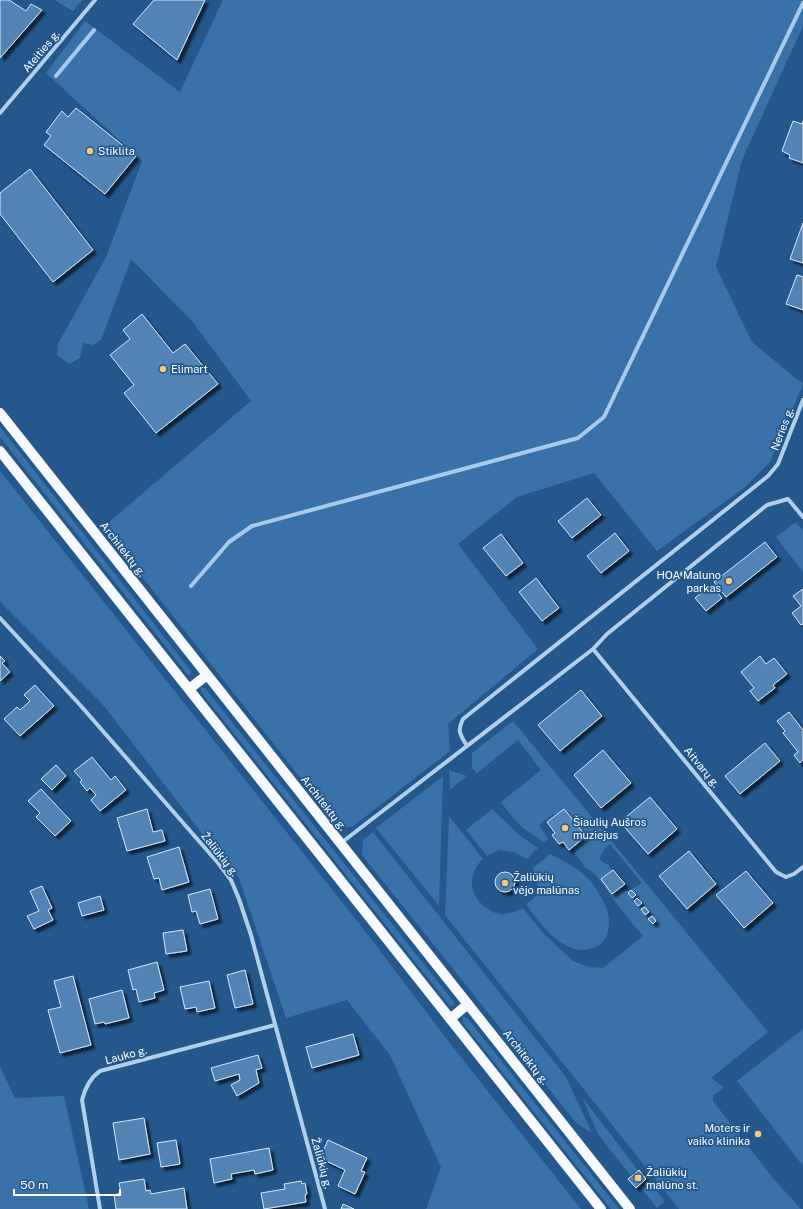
<svg xmlns="http://www.w3.org/2000/svg" width="803" height="1209" viewBox="0 0 803 1209" font-family="'Public Sans',sans-serif">
<defs>
<filter id="shadow"><feDropShadow dx="3.5" dy="3.5" stdDeviation="1" flood-color="#0009"/></filter>
</defs>
<rect width="100%" height="100%" fill="#24578c"/>
<!-- green -->
<path fill="#3972a8" fill-rule="evenodd" d="M 54,0 L 82,0 L 73,11 Z
M 223,0 L 803,0 L 803,26 L 742,160 L 716,267 L 752,342 L 803,384 L 770,462 L 744,488 L 657,551 L 594,473 L 517,497 L 458,544 L 538,649 L 448,724 L 450,751 L 352,827 L 339,827 L 103,527 L 251,401 L 192,321 L 131,259 L 101,340 L 93,345 L 83,343 L 80,358 L 69,364 L 57,355 L 58,344 L 106,257 L 142,161 L 46,73 L 85,21 L 180,92 Z
M 0,427 L 191,671 L 190,676 L 188,675 L 0,437 Z
M 0,471 L 369,936 L 449,1042 L 581,1209 L 426,1209 L 441,1167 L 390,1055 L 347,1000 L 286,1018 L 239,878 L 204,836 L 104,706 L 0,602 Z
M 796,522 L 803,531 L 803,572 L 776,537 Z
M 201,687 L 205,688 L 454,1002 L 454,1005 L 450,1006 L 201,692 Z
M 513,721 L 768,1032 L 711,1078 L 724,1087 L 713,1096 L 713,1101 L 772,1177 L 801,1209 L 679,1209 L 445,915 L 449,816 L 483,859 C 468,873 468,894 485,907 C 488,909 492,912 496,913 C 505,916 515,912 523,908 L 543,933 L 573,961 L 589,967 L 603,968 L 643,936 L 622,911 L 596,875 L 585,867 L 571,848 L 586,836 L 564,809 L 555,816 L 553,814 L 539,825 L 548,839 L 544,842 L 524,829 L 513,818 L 501,802 L 541,770 L 518,740 L 477,773 L 472,768 L 472,753 ZM 610,844 L 642,883 L 629,891 L 624,891 L 620,888 L 616,876 L 608,865 L 604,863 L 600,859 C 602,852 605,848 610,844 Z
M 449,770 L 467,776 L 450,790 Z
M 443,776 L 439,906 L 376,828 Z
M 492,809 L 519,835 L 538,848 L 527,859 L 514,852 L 499,850 L 487,856 L 466,830 Z
M 373,832 L 566,1077 L 592,1133 L 577,1124 L 362,855 L 363,840 Z
M 550,854 C 564,861 582,870 592,883 C 597,890 603,899 606,907 C 612,921 610,943 593,948 C 586,950 579,951 572,948 C 552,941 538,921 526,904 L 533,899 L 539,890 L 533,868 Z
M 463,1017 L 465,1017 L 468,1019 L 619,1209 L 611,1209 L 463,1023 Z
M 803,1029 L 803,1166 L 737,1081 Z
M 0,1067 L 15,1098 L 64,1096 L 89,1209 L 0,1209 Z
M 582,1097 L 637,1169 L 630,1175 L 598,1134 Z
M 649,1182 L 665,1201 L 657,1208 L 641,1188 Z"/>
<g fill="none" stroke-linecap="round" stroke-linejoin="round">
<!-- stream -->
<path stroke="#a7caeb" stroke-width="4" d="M 56,76 L 94,30
M 191,586 L 229,542 L 252,526 L 578,438 L 604,417 L 803,3"/>
</g>
<!-- building -->
<path fill="#5183b4" stroke="#d7e8f8" filter="url(#shadow)" d="M 0,0 L 9,0 L 26,11 L 31,4 L 42,10 L 0,58 Z
M 154,0 L 205,0 L 177,60 L 133,24 Z
M 76,108 L 136,156 L 105,194 L 44,145 L 51,136 L 46,132 L 62,111 L 68,117 Z
M 793,121 L 802,124 L 803,121 L 803,163 L 789,158 L 790,155 L 782,151 Z
M 30,169 L 93,250 L 53,282 L 0,214 L 0,193 Z
M 803,223 L 803,263 L 790,259 Z
M 797,275 L 803,277 L 803,310 L 786,304 Z
M 142,314 L 173,353 L 185,344 L 218,384 L 156,433 L 124,393 L 134,385 L 110,355 L 130,339 L 123,330 Z
M 587,498 L 601,515 L 572,538 L 558,521 Z
M 615,533 L 629,551 L 601,573 L 587,556 Z
M 501,534 L 523,563 L 506,576 L 483,548 Z
M 765,542 L 777,557 L 726,597 L 714,582 Z
M 536,578 L 559,608 L 542,621 L 519,592 Z
M 711,585 L 722,598 L 706,611 L 695,598 Z
M 803,589 L 803,624 L 801,625 L 792,613 L 801,606 L 793,596 Z
M 0,656 L 5,661 L 2,663 L 10,672 L 0,681 Z
M 760,656 L 766,664 L 774,658 L 787,674 L 773,685 L 775,688 L 758,701 L 750,691 L 754,688 L 741,672 Z
M 35,685 L 54,706 L 20,736 L 4,719 L 17,707 L 20,710 L 30,701 L 24,695 Z
M 581,690 L 602,716 L 560,751 L 538,725 Z
M 789,712 L 803,730 L 803,760 L 800,763 L 794,755 L 798,752 L 783,733 L 785,731 L 777,721 Z
M 765,743 L 780,761 L 740,794 L 725,776 Z
M 603,750 L 631,783 L 601,808 L 574,775 Z
M 92,757 L 111,780 L 115,776 L 126,790 L 100,811 L 91,800 L 96,795 L 90,788 L 87,791 L 80,782 L 82,780 L 74,771 Z
M 56,765 L 66,776 L 52,790 L 41,779 Z
M 41,789 L 71,821 L 55,836 L 36,817 L 40,813 L 28,801 Z
M 650,797 L 677,829 L 648,854 L 620,822 Z
M 147,809 L 153,832 L 162,830 L 165,841 L 127,851 L 117,818 Z
M 564,809 L 586,836 L 569,850 L 563,842 L 559,844 L 552,835 L 555,833 L 547,822 Z
M 179,847 L 189,882 L 162,890 L 159,878 L 154,879 L 147,857 Z
M 689,851 L 716,884 L 687,909 L 659,876 Z
M 613,870 L 625,884 L 612,894 L 601,879 Z
M 746,871 L 773,903 L 744,928 L 716,895 Z
M495 882a10 10 0 1 1 20 0a10 10 0 1 1-20 0Z
M 42,886 L 52,908 L 48,910 L 53,920 L 34,929 L 27,916 L 39,911 L 30,891 Z
M 210,889 L 218,919 L 200,924 L 196,911 L 192,912 L 188,895 Z
M 631,890 L 636,895 L 632,898 L 628,893 Z
M 100,896 L 104,910 L 82,916 L 78,903 Z
M 637,898 L 642,903 L 638,906 L 634,901 Z
M 645,907 L 649,912 L 645,915 L 641,909 Z
M 652,916 L 656,921 L 653,924 L 648,919 Z
M 183,930 L 187,951 L 166,954 L 163,933 Z
M 157,962 L 164,990 L 154,993 L 155,998 L 139,1002 L 136,989 L 133,990 L 128,970 Z
M 245,970 L 253,1004 L 235,1008 L 227,975 Z
M 73,976 L 91,1045 L 60,1053 L 48,1010 L 61,1007 L 54,981 Z
M 209,981 L 215,1008 L 197,1012 L 196,1007 L 185,1009 L 180,987 Z
M 122,990 L 129,1018 L 105,1024 L 104,1022 L 95,1024 L 89,999 Z
M 353,1034 L 359,1055 L 312,1068 L 306,1047 Z
M 258,1055 L 262,1068 L 256,1070 L 259,1083 L 237,1096 L 231,1085 L 240,1080 L 239,1074 L 215,1081 L 211,1068 Z
M 144,1118 L 150,1154 L 119,1160 L 113,1123 Z
M 176,1140 L 180,1164 L 161,1167 L 157,1143 Z
M 328,1140 L 367,1158 L 361,1171 L 365,1172 L 355,1194 L 338,1186 L 345,1170 L 320,1158 Z
M 269,1148 L 273,1170 L 255,1174 L 254,1170 L 231,1174 L 232,1179 L 214,1183 L 210,1159 Z
M 639,1170 L 646,1179 L 636,1188 L 628,1179 Z
M 144,1179 L 146,1191 L 150,1190 L 151,1194 L 184,1188 L 187,1209 L 116,1209 L 114,1195 L 121,1193 L 119,1183 Z
M 301,1181 L 302,1184 L 305,1183 L 307,1194 L 305,1195 L 306,1202 L 264,1209 L 261,1193 L 285,1189 L 284,1184 Z
M 343,1204 L 354,1209 L 341,1209 Z"/>
<g fill="none" stroke-linecap="round" stroke-linejoin="round">
<!-- street -->
<path stroke="#b2cfea" stroke-width="4" d="M 0,113 L 95,0
M 0,618 L 81,706 L 219,864 L 231,880 L 239,899 L 251,935 L 325,1209
M 593,649 L 776,872 L 786,877 L 794,874 L 803,867
M 467,746 C 460,734 457,732 463,719 L 768,476 L 778,464 L 803,400
M 341,843 L 593,649 L 607,634 L 767,505 L 788,499 L 803,517
M 100,1209 L 82,1100 C 85,1088 90,1078 100,1071 L 275,1025"/>
<!-- primary -->
<path stroke="#f6fafe" stroke-width="10" d="M 0,413 L 630,1209
M 0,451 L 601,1209
M 189,689 L 207,675
M 450,1019 L 468,1004"/>
</g>
<!-- markers -->
<g fill="#f5c976" stroke="#24578c" stroke-width="1.5">
<circle cx="90" cy="151" r="4"/>
<circle cx="163" cy="369" r="4"/>
<circle cx="729" cy="581" r="4"/>
<circle cx="565" cy="828" r="4"/>
<circle cx="505" cy="883" r="4"/>
<circle cx="758" cy="1134" r="4"/>
<rect x="634" y="1174" width="8" height="8" rx="2"/>
</g>
<g text-anchor="middle" stroke-width="3.5" stroke-linejoin="round" paint-order="stroke">
<!-- street labels -->
<g font-size="11" fill="#fff" stroke="#24578c">
<text transform="translate(41 51) rotate(-50)" y="4">Ateities g.</text>
<text transform="translate(782 429) rotate(-69)" y="4">Neries g.</text>
<text transform="translate(123 549) rotate(52)" y="4">Architektų g.</text>
<text transform="translate(702 767) rotate(51)" y="4">Aitvarų g.</text>
<text transform="translate(324 803) rotate(52)" y="4">Architektų g.</text>
<text transform="translate(220 854) rotate(52)" y="4">Žaliūkių g.</text>
<text transform="translate(126 1055) rotate(-15)" y="4">Lauko g.</text>
<text transform="translate(526 1057) rotate(52)" y="4">Architektų g.</text>
<text transform="translate(322 1163) rotate(75)" y="4">Žaliūkių g.</text>
</g>
<!-- poi labels -->
<g font-size="11" fill="#fff" stroke="#24578c" text-anchor="start">
<text x="98" y="155">Stiklita</text>
<text x="171" y="373">Elimart</text>
<text x="721" y="579" text-anchor="end">HOA Maluno<tspan x="721" dy="13">parkas</tspan></text>
<text x="573" y="826">Šiaulių Aušros<tspan x="573" dy="13">muziejus</tspan></text>
<text x="513" y="881">Žaliūkių<tspan x="513" dy="13">vėjo malūnas</tspan></text>
<text x="750" y="1132" text-anchor="end">Moters ir<tspan x="750" dy="13">vaiko klinika</tspan></text>
<text x="646" y="1176">Žaliūkių<tspan x="646" dy="13">malūno st.</tspan></text>
</g>
</g>
<!-- scale -->
<path d="M14 1189v6h106v-6" fill="none" stroke="#ffffff" stroke-width="2"/>
<text x="20" y="1189" font-size="12" fill="#ffffff" stroke="#24578c" stroke-width="3" paint-order="stroke">50 m</text>
</svg>
